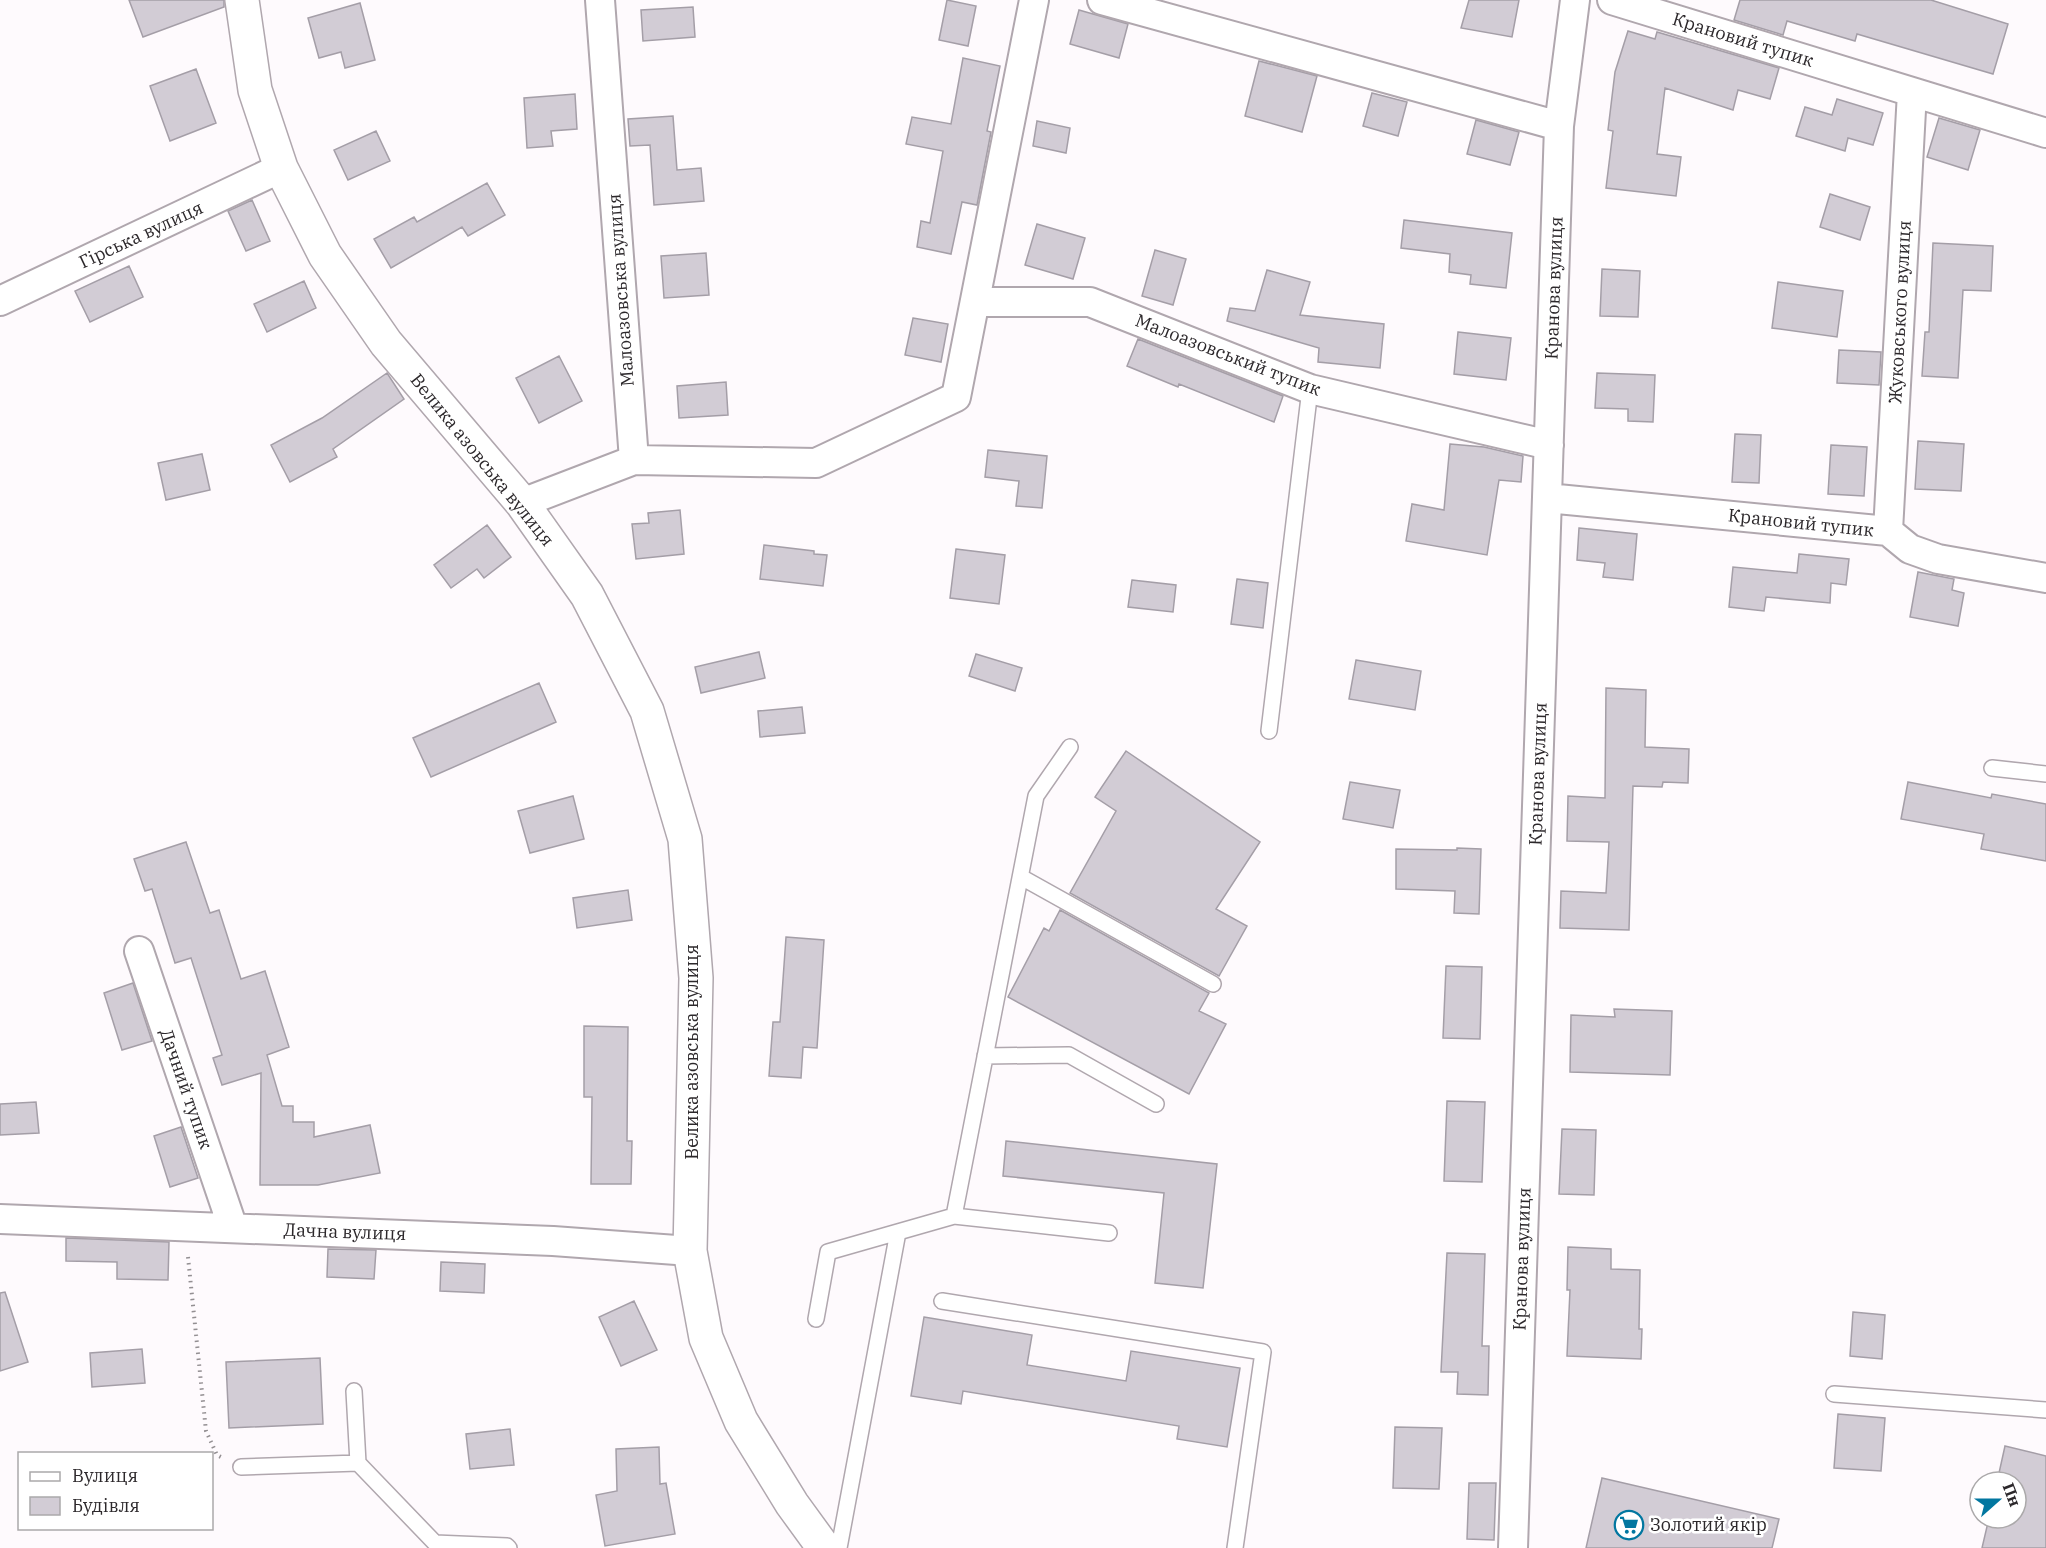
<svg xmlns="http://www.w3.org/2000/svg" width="2046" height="1548" viewBox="0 0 2046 1548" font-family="'IBM Plex Serif',serif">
<rect width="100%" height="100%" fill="#fefafd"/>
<!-- building -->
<path fill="#d2ccd5" stroke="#a49ea7" stroke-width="1.5" d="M 129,0 L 224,0 L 224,7 L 143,37 Z
M 947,0 L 976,6 L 968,46 L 939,40 Z
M 1469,0 L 1519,0 L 1512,37 L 1461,28 Z
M 1740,0 L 1931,0 L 2008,24 L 1993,74 L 1857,34 L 1855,41 L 1787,21 L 1783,35 L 1734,20 Z
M 360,3 L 375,60 L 345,68 L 341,52 L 319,58 L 308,18 Z
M 693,7 L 695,37 L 643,41 L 641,10 Z
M 1079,10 L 1128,24 L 1119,58 L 1070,44 Z
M 1628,31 L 1655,39 L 1657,32 L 1779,68 L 1770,99 L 1738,90 L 1733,110 L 1665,88 L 1657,154 L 1681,157 L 1676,196 L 1606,188 L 1613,131 L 1608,130 L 1615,72 Z
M 963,58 L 1000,66 L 987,131 L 991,132 L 977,205 L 962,202 L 951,254 L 917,247 L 921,221 L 930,223 L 943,151 L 906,144 L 912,117 L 951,124 Z
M 1259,61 L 1317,76 L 1302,132 L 1245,116 Z
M 196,69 L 216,123 L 170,141 L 150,86 Z
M 1372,93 L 1407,102 L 1398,136 L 1363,126 Z
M 575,94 L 577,129 L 551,131 L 553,146 L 527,148 L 524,98 Z
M 1837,99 L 1883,113 L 1873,145 L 1848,138 L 1845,151 L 1796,136 L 1805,107 L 1832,115 Z
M 673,116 L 677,170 L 701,168 L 704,201 L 654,205 L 650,145 L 630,146 L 628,119 Z
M 1939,118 L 1980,130 L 1968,170 L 1927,157 Z
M 1476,120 L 1519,132 L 1510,165 L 1467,154 Z
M 1037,121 L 1070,128 L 1066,153 L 1033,146 Z
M 376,131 L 390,161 L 348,180 L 334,150 Z
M 487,183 L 505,215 L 468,236 L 462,227 L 391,268 L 374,239 L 414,217 L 417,222 Z
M 1830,194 L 1870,207 L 1860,240 L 1820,227 Z
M 252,200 L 270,241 L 246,251 L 228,211 Z
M 1404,220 L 1512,233 L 1506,288 L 1470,284 L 1471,275 L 1449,272 L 1450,254 L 1401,248 Z
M 1037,224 L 1085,238 L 1073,279 L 1025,265 Z
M 1933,243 L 1993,246 L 1991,291 L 1963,290 L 1958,378 L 1922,376 L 1925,332 L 1929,332 Z
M 1155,250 L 1186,259 L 1173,305 L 1142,296 Z
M 706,253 L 709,295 L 664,298 L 661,256 Z
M 129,266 L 143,297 L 90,322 L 75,291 Z
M 1602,269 L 1640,271 L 1638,317 L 1600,316 Z
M 1267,270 L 1310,282 L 1300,315 L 1384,324 L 1380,368 L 1318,362 L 1319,348 L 1227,321 L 1230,308 L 1255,311 Z
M 304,281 L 316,308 L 267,332 L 254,304 Z
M 1778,282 L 1843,291 L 1837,337 L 1772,328 Z
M 913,318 L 948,324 L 941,362 L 905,355 Z
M 1458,332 L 1511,338 L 1506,380 L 1454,374 Z
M 1138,339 L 1283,396 L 1274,422 L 1179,384 L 1178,387 L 1127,366 Z
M 1839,350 L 1881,352 L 1879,385 L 1837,383 Z
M 559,356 L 582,401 L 539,423 L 516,378 Z
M 387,373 L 404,399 L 333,449 L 337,457 L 290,482 L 271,445 L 322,418 Z
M 1597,373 L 1655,375 L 1653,422 L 1628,421 L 1628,409 L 1595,408 Z
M 726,382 L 728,415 L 679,418 L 677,386 Z
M 1735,434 L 1761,435 L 1759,483 L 1732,482 Z
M 1918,441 L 1964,444 L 1961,491 L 1915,489 Z
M 1450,444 L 1484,447 L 1523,456 L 1521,482 L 1499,480 L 1487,555 L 1406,541 L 1412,504 L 1444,510 Z
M 1831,445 L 1867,447 L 1864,496 L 1828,494 Z
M 988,450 L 1047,456 L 1042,508 L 1016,506 L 1019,481 L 985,477 Z
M 202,454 L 210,490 L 166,500 L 158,463 Z
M 680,510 L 684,554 L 636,559 L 632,524 L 649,523 L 648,513 Z
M 487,525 L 511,557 L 484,578 L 477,569 L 451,588 L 434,565 Z
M 1579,528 L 1637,534 L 1633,580 L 1603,577 L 1605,563 L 1577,560 Z
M 764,545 L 814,551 L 814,554 L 827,555 L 823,586 L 760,579 Z
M 956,549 L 1005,555 L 999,604 L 950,598 Z
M 1799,554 L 1849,559 L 1846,585 L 1831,583 L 1830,603 L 1766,597 L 1764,611 L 1729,607 L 1733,567 L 1797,573 Z
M 1918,572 L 1954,579 L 1952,590 L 1964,593 L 1958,626 L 1910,617 Z
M 1237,579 L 1268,583 L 1263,628 L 1231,624 Z
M 1132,580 L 1176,585 L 1173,612 L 1128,607 Z
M 759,652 L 765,678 L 701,693 L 695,667 Z
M 976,654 L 1022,668 L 1015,691 L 969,676 Z
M 1356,660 L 1421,671 L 1415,710 L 1349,699 Z
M 539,683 L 556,722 L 431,777 L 413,738 Z
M 1606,688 L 1646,690 L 1645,747 L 1689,749 L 1688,783 L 1663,782 L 1662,787 L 1633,786 L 1629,930 L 1560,928 L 1561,891 L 1606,893 L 1609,842 L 1567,841 L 1568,796 L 1605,798 Z
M 802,707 L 805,733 L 760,737 L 758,711 Z
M 1126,751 L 1260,842 L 1216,909 L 1247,926 L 1219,976 L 1070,893 L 1116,811 L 1095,797 Z
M 1350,782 L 1400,790 L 1393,828 L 1343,819 Z
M 1908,782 L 1991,798 L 1992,794 L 2046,804 L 2046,861 L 1981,849 L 1984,834 L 1901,819 Z
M 573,796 L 584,839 L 530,853 L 518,811 Z
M 186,842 L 210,913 L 219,910 L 241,979 L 265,971 L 289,1047 L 267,1055 L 282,1106 L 293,1106 L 293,1122 L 314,1122 L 314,1137 L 370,1125 L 380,1173 L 318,1185 L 260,1185 L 261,1073 L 222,1085 L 213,1058 L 222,1055 L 191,958 L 175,963 L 152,889 L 145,891 L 134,859 Z
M 1457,848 L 1481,849 L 1479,914 L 1454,913 L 1455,891 L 1396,889 L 1396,849 L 1457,850 Z
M 628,890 L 632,920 L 577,928 L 573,898 Z
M 1060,910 L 1209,993 L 1199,1011 L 1226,1024 L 1189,1094 L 1008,997 L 1044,928 L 1049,931 Z
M 786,937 L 824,940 L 817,1048 L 803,1047 L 801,1078 L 769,1076 L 773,1022 L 780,1022 Z
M 1446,966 L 1482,967 L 1480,1039 L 1443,1038 Z
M 133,983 L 152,1041 L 122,1050 L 104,993 Z
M 1614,1009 L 1672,1011 L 1670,1075 L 1570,1072 L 1571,1015 L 1615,1017 Z
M 584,1026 L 628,1027 L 627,1141 L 632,1141 L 631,1184 L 591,1184 L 592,1097 L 584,1097 Z
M 1447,1101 L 1485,1102 L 1482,1182 L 1444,1181 Z
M 36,1102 L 39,1133 L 0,1135 L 0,1104 Z
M 181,1127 L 198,1178 L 170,1187 L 154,1136 Z
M 1562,1129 L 1596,1130 L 1594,1195 L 1559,1194 Z
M 1006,1141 L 1217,1164 L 1203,1288 L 1155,1283 L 1164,1193 L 1003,1176 Z
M 66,1238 L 169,1242 L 168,1280 L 117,1279 L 117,1262 L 66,1261 Z
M 1568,1247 L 1611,1249 L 1611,1269 L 1640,1270 L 1639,1329 L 1642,1329 L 1641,1359 L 1567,1356 L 1570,1290 L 1567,1290 Z
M 328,1249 L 376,1250 L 374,1279 L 327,1277 Z
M 1447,1253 L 1485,1254 L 1482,1346 L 1489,1346 L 1488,1395 L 1457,1394 L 1458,1372 L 1441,1372 Z
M 441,1262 L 485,1264 L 484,1293 L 440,1291 Z
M 5,1292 L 28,1362 L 0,1371 L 0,1293 Z
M 634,1301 L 657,1350 L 621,1366 L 599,1317 Z
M 1853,1312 L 1885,1315 L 1882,1359 L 1850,1356 Z
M 924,1317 L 1032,1335 L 1027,1365 L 1126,1381 L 1131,1351 L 1240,1368 L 1227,1447 L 1177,1439 L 1179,1426 L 963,1391 L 961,1404 L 911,1396 Z
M 142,1349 L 145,1383 L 92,1387 L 90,1353 Z
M 320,1358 L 323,1424 L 229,1428 L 226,1362 Z
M 1838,1414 L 1885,1418 L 1881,1471 L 1834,1468 Z
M 1395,1427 L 1442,1428 L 1439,1489 L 1393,1488 Z
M 510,1429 L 514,1465 L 470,1469 L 466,1434 Z
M 2005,1446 L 2046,1456 L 2046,1548 L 1982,1548 L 1989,1518 L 2016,1518 L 2016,1482 L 1997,1482 Z
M 659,1447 L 660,1484 L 666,1483 L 675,1534 L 605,1546 L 596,1495 L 617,1491 L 616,1449 Z
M 1602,1478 L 1779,1519 L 1772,1548 L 1586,1548 Z
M 1469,1483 L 1496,1483 L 1494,1540 L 1467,1539 Z"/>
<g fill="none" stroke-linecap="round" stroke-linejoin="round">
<!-- lane casing -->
<g stroke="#b0a7ae" stroke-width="18">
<path id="lane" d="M 1269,731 L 1310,389
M 1992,768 L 2046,774
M 1021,877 L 1213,984
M 985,1056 L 1069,1055 L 1156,1104
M 954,1216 L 1036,796 L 1070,747
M 942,1301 L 1263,1352 L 1235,1548
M 816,1319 L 828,1252 L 954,1216 L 1109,1233
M 354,1391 L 358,1463 L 435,1543 L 507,1546 L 509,1548
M 1834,1394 L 2046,1410
M 241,1467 L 358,1463
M 839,1548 L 898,1232"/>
</g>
<!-- street casing -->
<g stroke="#b0a7ae" stroke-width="32">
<path id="street" d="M 600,0 L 634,460
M 1102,0 L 1559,126
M 1612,0 L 2046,133
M 0,301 L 281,168
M 975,302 L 1090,302 L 1310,389 L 1549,445
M 1547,498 L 1888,531 L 1910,549 L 1938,559 L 2046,578
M 522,503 L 634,460 L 816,463 L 956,397 L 1034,0
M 1888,531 L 1912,92
M 139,951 L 233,1228
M 0,1219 L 553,1241 L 690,1251
M 1513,1548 L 1559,126 L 1575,0"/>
</g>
<!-- secondary casing -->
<g stroke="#b0a7ae" stroke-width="36">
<path id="secondary" d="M 242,0 L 255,90 L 281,168 L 325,255 L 386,343 L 522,503 L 587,595 L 647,711 L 685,839 L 696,978 L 690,1251 L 706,1338 L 741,1421 L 792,1504 L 824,1548"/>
</g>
<!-- path -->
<path stroke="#938f92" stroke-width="4" stroke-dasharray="1.5 4.5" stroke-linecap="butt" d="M 188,1257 L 206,1431 L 217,1455 L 221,1457"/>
<!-- lane -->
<use href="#lane" stroke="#fff" stroke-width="15"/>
<!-- street -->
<use href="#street" stroke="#fff" stroke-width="28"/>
<!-- secondary -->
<use href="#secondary" stroke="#fff" stroke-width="33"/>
</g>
<!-- icons -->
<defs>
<g id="supermarket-ring" transform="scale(1.5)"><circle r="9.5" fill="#fff" stroke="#0277a0" stroke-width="1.5"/><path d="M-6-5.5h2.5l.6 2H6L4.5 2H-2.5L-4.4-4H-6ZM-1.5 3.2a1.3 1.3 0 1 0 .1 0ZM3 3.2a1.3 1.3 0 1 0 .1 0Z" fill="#0277a0"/></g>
</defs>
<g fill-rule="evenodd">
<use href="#supermarket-ring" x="1629" y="1525"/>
</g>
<g text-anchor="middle" stroke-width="5" stroke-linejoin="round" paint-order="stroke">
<!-- street labels -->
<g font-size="18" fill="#2c282b" stroke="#fff">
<text transform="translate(1743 40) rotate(17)" y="6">Крановий тупик</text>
<text transform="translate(141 235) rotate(-25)" y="6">Гірська вулиця</text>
<text transform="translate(1554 288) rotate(-88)" y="6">Кранова вулиця</text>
<text transform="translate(621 290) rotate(-94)" y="6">Малоазовська вулиця</text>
<text transform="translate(1900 312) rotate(-87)" y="6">Жуковського вулиця</text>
<text transform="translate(1228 355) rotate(21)" y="6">Малоазовський тупик</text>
<text transform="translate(482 460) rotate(51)" y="6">Велика азовська вулиця</text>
<text transform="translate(1801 523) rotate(6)" y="6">Крановий тупик</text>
<text transform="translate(1538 774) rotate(-88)" y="6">Кранова вулиця</text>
<text transform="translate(692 1052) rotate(-90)" y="6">Велика азовська вулиця</text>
<text transform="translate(186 1089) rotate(71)" y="6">Дачний тупик</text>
<text transform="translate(345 1232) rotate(2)" y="6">Дачна вулиця</text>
<text transform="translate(1522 1259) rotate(-88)" y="6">Кранова вулиця</text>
</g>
<!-- poi labels -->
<g font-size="18" fill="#2c282b" stroke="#fff" text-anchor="start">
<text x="1650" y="1531">Золотий якір</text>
</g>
</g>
<!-- legend -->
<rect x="18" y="1452" width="195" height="78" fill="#ffffff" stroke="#aba9aa" stroke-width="1.5"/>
<rect x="30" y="1472" width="30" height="9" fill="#ffffff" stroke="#aba9aa" stroke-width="1.5"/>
<text x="72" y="1482" font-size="18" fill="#2c282b">Вулиця</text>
<rect x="30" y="1497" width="30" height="18" fill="#d2ccd5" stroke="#aba9aa" stroke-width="1.5"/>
<text x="72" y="1512" font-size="18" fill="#2c282b">Будівля</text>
<!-- north arrow -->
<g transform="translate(1998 1500) rotate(69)"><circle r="28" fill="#ffffff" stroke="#aba9aa" stroke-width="1.5"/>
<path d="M0-4.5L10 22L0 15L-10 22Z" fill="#0277a0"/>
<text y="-9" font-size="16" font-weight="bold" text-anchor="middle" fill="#2c282b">Пн</text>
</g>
</svg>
